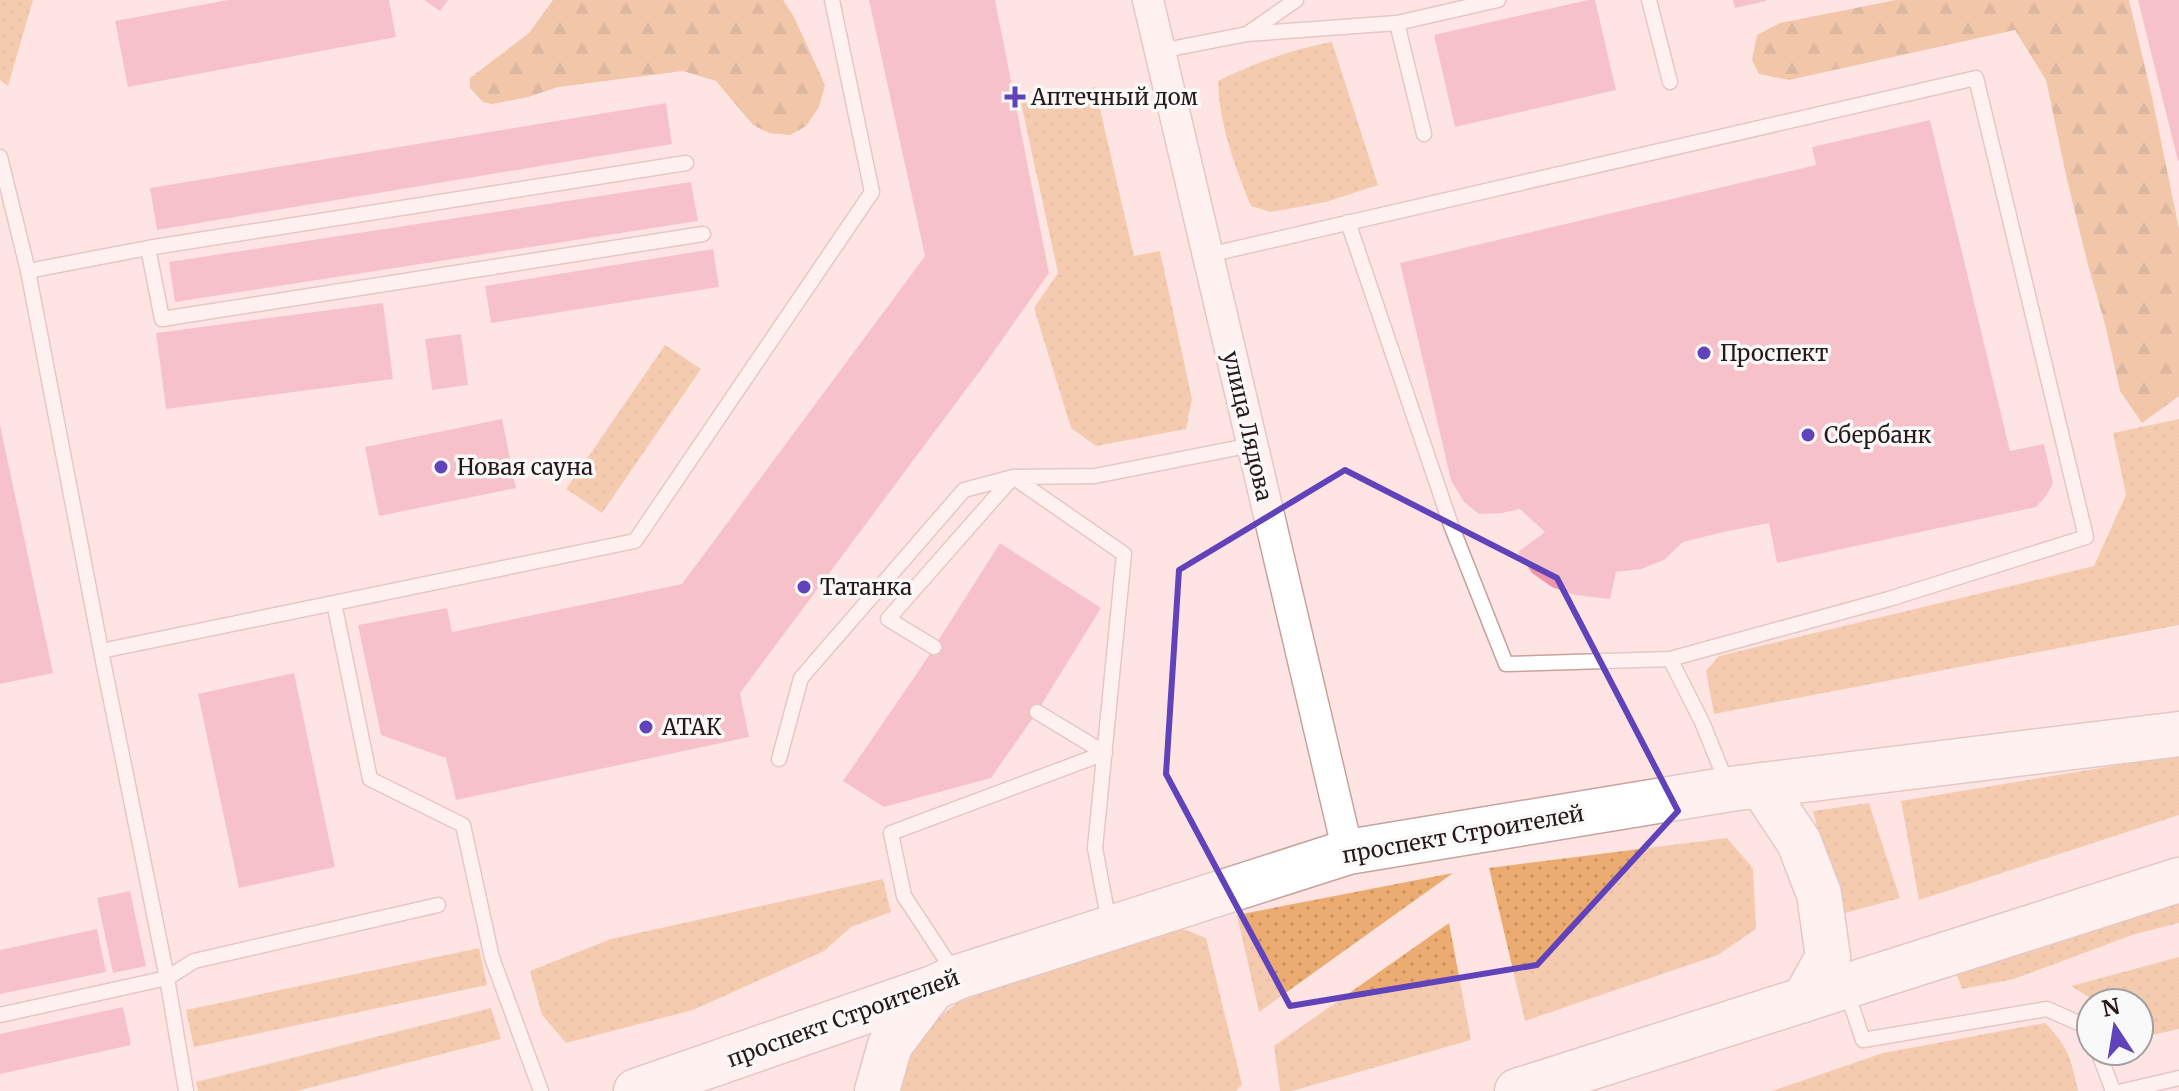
<svg xmlns="http://www.w3.org/2000/svg" width="2179" height="1091" viewBox="0 0 2179 1091" font-family="Merriweather,serif">
<defs>
<pattern id="green-dots" width="8" height="8" patternUnits="userSpaceOnUse" patternTransform="scale(2)"><rect width="8" height="8" fill="#ecab70"/><path d="M2 2h.1M6 6h.1" fill="none" stroke="#ca9360" stroke-width="1.8" stroke-linecap="round"/></pattern>
<pattern id="forest-firs" width="22" height="20" patternUnits="userSpaceOnUse" patternTransform="scale(2)"><rect width="22" height="20" fill="#e2a063"/><path d="M5 1l3.5 6h-7zM16 11l3.5 6h-7z" fill="#b78251"/></pattern>
</defs>
<rect width="100%" height="100%" fill="#fee5e3"/>
<!-- green -->
<path fill="url(#green-dots)" d="M 0,0 L 33,0 L 8,86 L 0,80 Z
M 1332,42 L 1378,185 L 1326,202 L 1271,212 L 1251,206 C 1235,167 1219,124 1218,81 C 1255,63 1292,49 1332,42 Z
M 1095,87 L 1134,256 L 1160,251 L 1192,399 L 1186,429 L 1096,446 L 1071,428 L 1034,308 L 1058,273 L 1021,103 Z
M 665,345 L 701,369 L 602,513 L 566,489 Z
M 2179,419 L 2179,625 L 1714,714 L 1706,671 L 1719,656 L 2094,566 L 2126,495 L 2113,433 Z
M 2179,755 L 2179,815 L 1919,900 L 1901,801 Z
M 1869,803 L 1900,898 L 1838,915 L 1813,811 Z
M 1727,838 L 1753,868 L 1756,929 L 1718,955 L 1525,1021 L 1489,868 Z
M 1453,873 L 1259,1012 L 1237,915 Z
M 883,879 L 891,912 L 851,927 L 824,951 L 693,1010 L 566,1043 L 542,1015 L 530,971 L 611,939 Z
M 2179,898 L 2179,923 L 2135,934 L 2014,979 L 1962,989 L 1956,973 Z
M 1449,923 L 1471,1040 L 1292,1091 L 1280,1091 L 1274,1046 Z
M 1172,925 L 1206,938 L 1242,1084 L 1236,1091 L 889,1091 L 919,1033 L 957,1003 L 1055,964 Z
M 479,948 L 487,985 L 194,1047 L 186,1010 Z
M 2179,957 L 2179,1029 L 2139,1038 L 2139,1003 L 2098,1003 L 2071,986 Z
M 491,1008 L 501,1039 L 297,1091 L 198,1091 L 196,1082 Z
M 2045,1023 C 2069,1047 2071,1059 2078,1091 L 1772,1091 L 1883,1053 Z"/>
<!-- forest -->
<path fill="url(#forest-firs)" d="M 553,0 L 783,0 L 794,17 L 825,85 L 819,107 L 806,126 L 790,135 L 769,133 L 753,125 L 716,81 L 683,71 L 558,87 L 528,97 L 492,104 L 483,102 L 470,88 L 470,78 L 529,33 Z
M 1896,0 L 2129,0 L 2152,97 L 2179,229 L 2179,396 L 2142,423 L 2120,391 L 2105,324 L 2088,265 L 2066,175 L 2046,80 L 2015,30 L 1789,80 L 1759,74 L 1752,60 L 1757,35 L 1780,23 Z"/>
<!-- building -->
<path fill="#f096aa" d="M 228,0 L 389,0 L 396,37 L 128,87 L 115,21 Z
M 424,0 L 448,0 L 440,11 Z
M 869,0 L 995,0 L 1049,273 L 985,364 L 740,693 L 749,737 L 456,800 L 446,758 L 381,735 L 358,625 L 447,608 L 452,632 L 682,584 L 925,256 Z
M 1588,0 L 1595,0 L 1616,90 L 1455,127 L 1434,35 Z
M 1733,0 L 1766,0 L 1766,1 L 1735,8 Z
M 2138,0 L 2179,0 L 2179,161 L 2178,161 Z
M 666,103 L 672,144 L 157,230 L 150,188 Z
M 1930,120 L 2010,451 L 2044,444 L 2053,483 L 2046,496 L 2036,507 L 1777,563 L 1769,523 L 1723,532 L 1683,542 L 1664,560 L 1641,569 L 1616,572 L 1610,599 L 1575,595 L 1552,587 L 1532,573 L 1518,552 L 1545,532 L 1520,509 L 1502,513 L 1479,514 L 1464,502 L 1451,480 L 1400,263 L 1816,165 L 1812,147 Z
M 691,182 L 698,221 L 175,302 L 169,262 Z
M 713,249 L 719,287 L 491,323 L 485,286 Z
M 383,303 L 393,379 L 166,409 L 156,333 Z
M 461,334 L 468,385 L 432,390 L 425,339 Z
M 502,419 L 516,488 L 379,516 L 365,447 Z
M 0,425 L 53,673 L 0,684 Z
M 1000,543 L 1101,608 L 1037,712 L 991,778 L 884,807 L 843,781 L 922,666 Z
M 294,673 L 335,867 L 239,888 L 198,694 Z
M 130,891 L 146,966 L 113,973 L 97,898 Z
M 97,929 L 106,972 L 0,994 L 0,950 Z
M 123,1007 L 131,1045 L 0,1074 L 0,1034 Z"/>
<g fill="none" stroke-linecap="round" stroke-linejoin="round">
<!-- service casing -->
<g stroke="#c8a29e" stroke-width="17">
<path id="service" d="M 1649,0 L 1670,82
M 1397,23 L 1424,134
M 1247,34 L 1397,23 L 1498,0
M 1160,51 L 1247,34 L 1296,0
M 0,157 L 28,271 L 101,651 L 167,978 L 186,1091
M 148,248 L 162,319 L 703,234
M 1208,255 L 1976,78 L 2086,537 L 1889,599 L 1670,659 L 1506,664 L 1451,525 L 1348,222
M 28,271 L 148,248 L 686,163
M 334,603 L 370,779 L 463,825 L 492,958 L 541,1091
M 934,647 L 888,619 L 1013,477 L 1124,554 L 1095,848 L 1109,923
M 101,651 L 635,541 L 872,192 L 832,0
M 1670,659 L 1702,722 L 1728,786
M 1037,712 L 1105,753
M 779,759 L 801,678 L 964,490 L 1013,477 L 1095,476 L 1252,445
M 954,972 L 904,896 L 891,833 L 1105,753
M 1847,992 L 1863,1040 L 2047,1009 L 2090,1028 L 2091,1031
M 0,1015 L 167,978 L 194,961 L 438,905
M 2098,1051 L 2113,1091
M 2123,1091 L 2179,1078"/>
</g>
<!-- minor casing -->
<g stroke="#c8a29e" stroke-width="33">
<path id="minor" d="M 1148,0 L 1348,852"/>
</g>
<!-- primary casing -->
<g stroke="#c8a29e" stroke-width="47">
<path id="primary" d="M 1761,785 L 1799,842 L 1819,894 L 1828,957 L 1804,1000
M 636,1091 L 933,988 L 958,977 L 1348,852 L 1730,789 L 2179,734
M 877,1091 L 890,1045 L 933,988
M 1517,1091 L 2179,880"/>
</g>
<!-- service -->
<use href="#service" stroke="#fff" stroke-width="14"/>
<!-- minor -->
<use href="#minor" stroke="#fff" stroke-width="30"/>
<!-- primary -->
<use href="#primary" stroke="#fff" stroke-width="44"/>
</g>
<!-- marked area -->
<path d="M0 0H2179V1091H0ZM 1345,470 L 1557,578 L 1678,811 L 1537,965 L 1290,1006 L 1166,774 L 1179,570 Z" fill="#fee5e3" fill-opacity=".55" fill-rule="evenodd"/>
<path fill="none" stroke="#6042bb" stroke-width="6" stroke-linejoin="round" d="M 1345,470 L 1557,578 L 1678,811 L 1537,965 L 1290,1006 L 1166,774 L 1179,570 Z"/>
<!-- markers -->
<g fill="#6042bb" stroke="#f9f9f9" stroke-width="3">
<path d="M1011 85h8v8h8v8h-8v8h-8v-8h-8v-8h8z"/>
<circle cx="1704" cy="353" r="8"/>
<circle cx="1808" cy="435" r="8"/>
<circle cx="441" cy="467" r="8"/>
<circle cx="804" cy="587" r="8"/>
<circle cx="646" cy="727" r="8"/>
</g>
<g text-anchor="middle" stroke-width="7" stroke-linejoin="round" paint-order="stroke">
<!-- poi labels -->
<g font-size="22" fill="#281918" stroke="#f9f9f9" text-anchor="start">
<text x="1031" y="105">Аптечный дом</text>
<text x="1720" y="361">Проспект</text>
<text x="1824" y="443">Сбербанк</text>
<text x="457" y="475">Новая сауна</text>
<text x="820" y="595">Татанка</text>
<text x="662" y="735">АТАК</text>
</g>
<!-- street labels -->
<g font-size="22" fill="#281918" stroke="#f9f9f9">
<text transform="translate(1248 426) rotate(77)" y="8">улица Лядова</text>
<text transform="translate(1463 834) rotate(-10)" y="8">проспект Строителей</text>
<text transform="translate(843 1018) rotate(-20)" y="8">проспект Строителей</text>
</g>
</g>
<!-- north arrow -->
<g transform="translate(2115 1027) rotate(348)"><circle r="38" fill="#f9f9f9" stroke="#a59f9f" stroke-width="2"/>
<path d="M0-6L14 30L0 20L-14 30Z" fill="#6042bb"/>
<text y="-12" font-size="22" font-weight="bold" text-anchor="middle" fill="#281918">N</text>
</g>
</svg>
